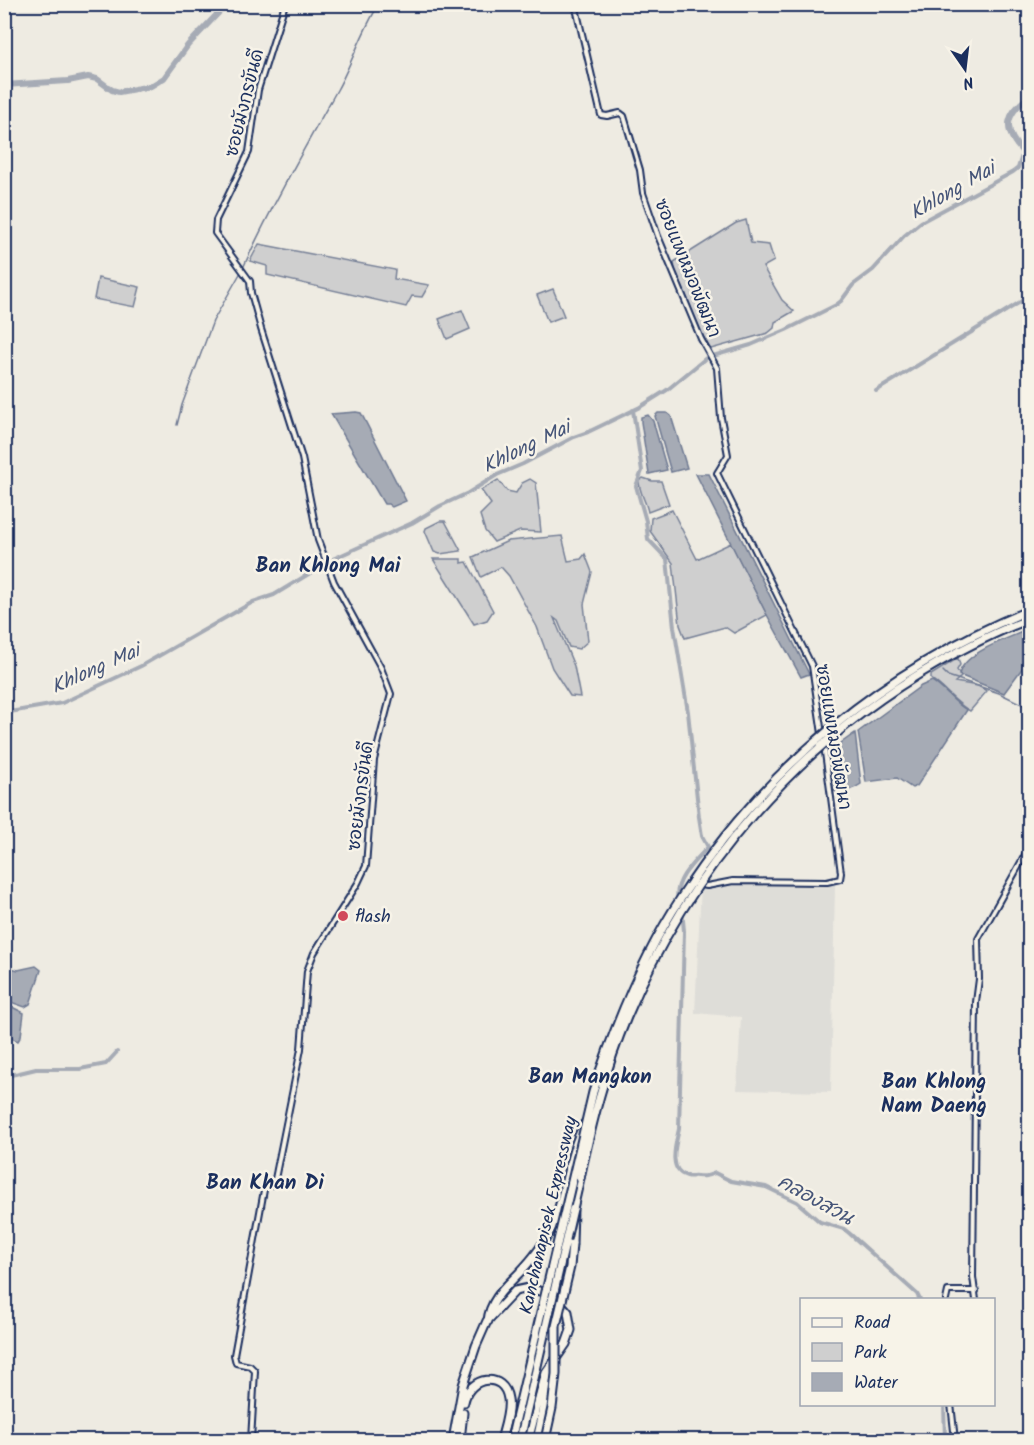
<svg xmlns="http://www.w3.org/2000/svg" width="1034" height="1445" viewBox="0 0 1034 1445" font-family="Kalam,'Playpen Sans Thai',sans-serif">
<rect width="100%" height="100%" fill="#eeebe2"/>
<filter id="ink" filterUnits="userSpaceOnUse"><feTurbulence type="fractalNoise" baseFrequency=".0167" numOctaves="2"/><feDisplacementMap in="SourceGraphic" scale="12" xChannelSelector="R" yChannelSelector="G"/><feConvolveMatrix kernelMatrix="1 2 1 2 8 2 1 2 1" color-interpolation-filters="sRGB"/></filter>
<g filter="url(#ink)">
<!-- built -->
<path fill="#deddd8" d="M 701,885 L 835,885 L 831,1092 L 737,1090 L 741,1017 L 695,1013 Z"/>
<!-- green -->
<path fill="#cfcfcf" stroke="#757f96" stroke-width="1.5" d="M 746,220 L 751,243 L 769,245 L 774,261 L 763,267 L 782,300 L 794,311 L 775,322 L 774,328 L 768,333 L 711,349 L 706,346 C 696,322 676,288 674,262 L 736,223 Z
M 259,244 L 395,270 L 394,279 L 429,285 L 422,297 L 412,296 L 406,307 L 267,275 L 267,266 L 250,261 Z
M 98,278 L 140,287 L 135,307 L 94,299 Z
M 553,289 L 564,316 L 548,322 L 537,295 Z
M 462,310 L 470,329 L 447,339 L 439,319 Z
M 643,478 L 652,481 L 661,481 L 669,504 L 648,512 C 646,501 639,492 639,481 Z
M 530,479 L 536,483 L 541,532 L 520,531 L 494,542 L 485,531 L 480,515 L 491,504 L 481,490 L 498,480 L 507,491 L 516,493 L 522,483 Z
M 672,510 L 697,559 L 731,543 L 767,615 L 734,633 L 725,627 L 685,638 L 680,625 L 673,563 L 650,531 L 651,518 Z
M 440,521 L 445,521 L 461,551 L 440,554 L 434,552 L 425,531 L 426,528 Z
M 562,536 L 568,561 L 581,559 L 585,554 L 592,572 L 584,604 L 588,641 L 579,649 L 569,647 L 558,621 L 554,618 L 574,666 L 580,697 L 570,696 L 552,668 L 537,627 L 509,576 L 501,567 L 481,577 L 473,557 L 508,541 Z
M 433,559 L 461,559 L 461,563 L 467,562 L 493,611 L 487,620 L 474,624 Z
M 958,658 L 960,665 L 957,670 L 961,677 L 955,682 L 978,686 L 987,691 L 970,711 C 955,703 945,688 931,679 L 931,675 Z"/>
<!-- water -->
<path fill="#a6abb5" stroke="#6e7992" stroke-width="1.5" d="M 356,412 L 361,413 L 406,501 L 392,507 L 388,504 L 384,504 L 331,414 Z
M 658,413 L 667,413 L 671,416 L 687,468 L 671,472 L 655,416 Z
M 648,415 L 653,421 L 667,470 L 649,474 L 641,422 L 641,417 Z
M 696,474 L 709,474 L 809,674 L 801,677 L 766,613 Z
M 1029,629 L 1029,659 L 1004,693 L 959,675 C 963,652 1010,638 1029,629 Z
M 932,681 C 945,689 954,703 967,710 L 917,786 L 912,788 L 897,778 L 866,782 L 858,732 L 921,686 Z
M 855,733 L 861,784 C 853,790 842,793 833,791 L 828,756 L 834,748 Z
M 36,966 L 41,970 L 30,1004 L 25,1007 L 5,1000 L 5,969 L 8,967 L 18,970 Z
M 12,1007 L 24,1013 L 21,1036 L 18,1041 L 5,1035 L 10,1008 Z"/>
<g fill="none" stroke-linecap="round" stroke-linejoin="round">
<!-- stream -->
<path stroke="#6e7992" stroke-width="1.5" d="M 243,268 C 271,207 304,149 337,90 C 352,63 362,31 379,4
M 177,425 L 182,405 L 213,321 L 241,272
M 943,671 L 948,676 L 999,693 L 1030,708"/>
<!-- canal -->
<path stroke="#a6abb5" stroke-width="4" d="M 1023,152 L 1030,160
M 876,391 L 1030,296
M 633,410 L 642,471 L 636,486 L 646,521 L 648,539 L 667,559 L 674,627 L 688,712 L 699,817 L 702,836 L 708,847 C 695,861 673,880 678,901
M 4,713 L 62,703 L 141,666 L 253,602 L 274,595 L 335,558 L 412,523 L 440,506 L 468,493 L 497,475 L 523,464 L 574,437 L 588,432 L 640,407 L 667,390 L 706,358 L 751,345 L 786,330 L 836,305 L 841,301 L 853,285 L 873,270 L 904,236 L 921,222 L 1013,172 L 1018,168 L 1023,152
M 682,910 L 684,931 L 679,1129 C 676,1143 667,1171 687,1176 C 695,1178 689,1175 697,1176 C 705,1177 707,1176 715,1173 L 731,1181 L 766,1187 L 797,1202 L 820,1222 L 844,1229 L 849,1233 L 917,1294 L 920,1300
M 4,1080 L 11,1075 L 36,1069 L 80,1069 L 106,1064 L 117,1052
M 944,1404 L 945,1440"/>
<!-- river -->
<path stroke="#a6abb5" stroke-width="6" d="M 4,85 L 68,81 L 88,77 L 97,79 L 112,90 L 119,92 L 151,86 L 164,78 L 188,45 L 224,7 L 232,4
M 1023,152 C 1001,129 1006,113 1030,96"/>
<!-- tertiary casing -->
<g stroke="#1b2f5e" stroke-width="8">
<path id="tertiary" d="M 575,4 L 601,115 L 607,116 L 620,113 L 624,116 L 640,170 L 643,193 L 658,236 L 701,339 L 717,368 L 721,418 L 728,455 L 717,473 L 812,666 L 822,734
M 1030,785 L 1027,790 L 1030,792
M 700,885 L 707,886 L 733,881 L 827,882 L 840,879 L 841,873 L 824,745
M 946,1300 L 948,1291 L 976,1291
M 976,1300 L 973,1277 L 976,1002 L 979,979 L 978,939 L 1030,846
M 951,1404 L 955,1440
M 251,1440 L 255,1371 L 250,1366 L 236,1363 L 234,1355 L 264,1190 L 266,1186 L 274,1184 L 301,1049 L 307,971 L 314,953 L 358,883 L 366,866 L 374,760 L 391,694 L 381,668 L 334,582 L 318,540 L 302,458 L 261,329 L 251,293 L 250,281 L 215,233 L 216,220 L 249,152 L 258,90 L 285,4"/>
</g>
<!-- motorway casing -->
<g stroke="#1b2f5e" stroke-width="11">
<path id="motorway" d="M 572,1244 L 573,1209 L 580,1178
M 488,1321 C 490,1295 514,1281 529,1262 C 535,1255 541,1247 545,1240 C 567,1204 565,1159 585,1123
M 464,1402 C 469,1376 504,1371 508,1399 C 510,1412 504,1428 501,1440
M 453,1440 L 463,1385 L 476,1346 L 487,1321 L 515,1291 L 529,1288 L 553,1295 L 568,1312 L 571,1330 L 566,1344 L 546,1373 L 528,1440
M 460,1440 L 463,1413
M 537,1440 L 551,1375"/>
</g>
<!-- tertiary -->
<use href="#tertiary" stroke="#f7f3e8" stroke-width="4"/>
<!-- motorway -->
<use href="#motorway" stroke="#f7f3e8" stroke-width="7"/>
<!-- motorway-bridge casing -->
<g stroke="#1b2f5e" stroke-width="11" stroke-linecap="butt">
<path id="motorway-bridge" d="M 580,1178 C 592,1123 605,1069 627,1017 C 689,869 797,744 936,664 C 966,647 997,631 1030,619
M 511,1440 L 593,1092 C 615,1025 642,957 681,898 C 765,767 886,668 1030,610
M 520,1440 L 573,1209
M 545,1440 L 552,1408 L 556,1374 L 556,1326 L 570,1267 L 572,1244"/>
</g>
<!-- motorway-bridge -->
<use href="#motorway-bridge" stroke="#f7f3e8" stroke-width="7"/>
</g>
</g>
<!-- markers -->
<circle fill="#d1495b" stroke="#f7f3e8" stroke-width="2" cx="343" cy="916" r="6"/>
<g text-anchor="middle" stroke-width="5" stroke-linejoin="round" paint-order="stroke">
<!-- street labels -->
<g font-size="18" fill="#1b2f5e" stroke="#f7f3e8">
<text transform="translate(244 103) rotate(-76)" y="6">ซอยมังกรขันดี</text>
<text transform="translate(688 268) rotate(68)" y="6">ซอยแพหมอพัฒนา</text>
<text transform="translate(834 737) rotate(81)" y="6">ซอยแพหมอพัฒนา</text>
<text transform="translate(360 796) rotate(-83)" y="6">ซอยมังกรขันดี</text>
<text transform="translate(548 1215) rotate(-77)" y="6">Kanchanapisek Expressway</text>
</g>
<!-- poi labels -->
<g font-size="18" fill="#1b2f5e" stroke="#f7f3e8" text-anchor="start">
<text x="355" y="922">flash</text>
</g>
<!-- water labels -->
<g font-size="20" font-style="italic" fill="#455478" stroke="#f7f3e8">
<text transform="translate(952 190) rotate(-30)" y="7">Khlong Mai</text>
<text transform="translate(526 446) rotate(-26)" y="7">Khlong Mai</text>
<text transform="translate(95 668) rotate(-24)" y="7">Khlong Mai</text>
<text transform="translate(816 1199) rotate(29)" y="7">คลองสวน</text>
</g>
<!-- quarter labels -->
<g font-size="21" font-weight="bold" fill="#1b2f5e" stroke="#f7f3e8">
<text x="328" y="572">Ban Khlong Mai</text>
<text x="590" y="1083">Ban Mangkon</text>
<text x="934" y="1088">Ban Khlong<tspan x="934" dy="24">Nam Daeng</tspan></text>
<text x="265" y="1189">Ban Khan Di</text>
</g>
</g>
<!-- margin -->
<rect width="1034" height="1445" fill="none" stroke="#f7f3e8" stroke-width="24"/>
<rect x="12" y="12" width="1010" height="1421" fill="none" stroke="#1b2f5e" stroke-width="2" filter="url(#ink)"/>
<!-- legend -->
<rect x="800" y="1298" width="195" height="108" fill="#f7f3e8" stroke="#9fa5b1" stroke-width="1.5"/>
<rect x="812" y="1318" width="30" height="9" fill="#f7f3e8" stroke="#9fa5b1" stroke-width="1.5"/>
<text x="854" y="1328" font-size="18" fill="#1b2f5e">Road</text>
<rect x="812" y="1343" width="30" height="18" fill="#cfcfcf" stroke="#9fa5b1" stroke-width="1.5"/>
<text x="854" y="1358" font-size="18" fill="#1b2f5e">Park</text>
<rect x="812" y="1373" width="30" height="18" fill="#a6abb5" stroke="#9fa5b1" stroke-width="1.5"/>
<text x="854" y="1388" font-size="18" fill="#1b2f5e">Water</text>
<!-- north arrow -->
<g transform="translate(965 69) rotate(166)" stroke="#f7f3e8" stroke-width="4.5" paint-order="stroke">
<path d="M0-4.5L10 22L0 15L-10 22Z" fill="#1b2f5e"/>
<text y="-9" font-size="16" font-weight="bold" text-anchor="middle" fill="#1b2f5e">N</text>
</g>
</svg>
